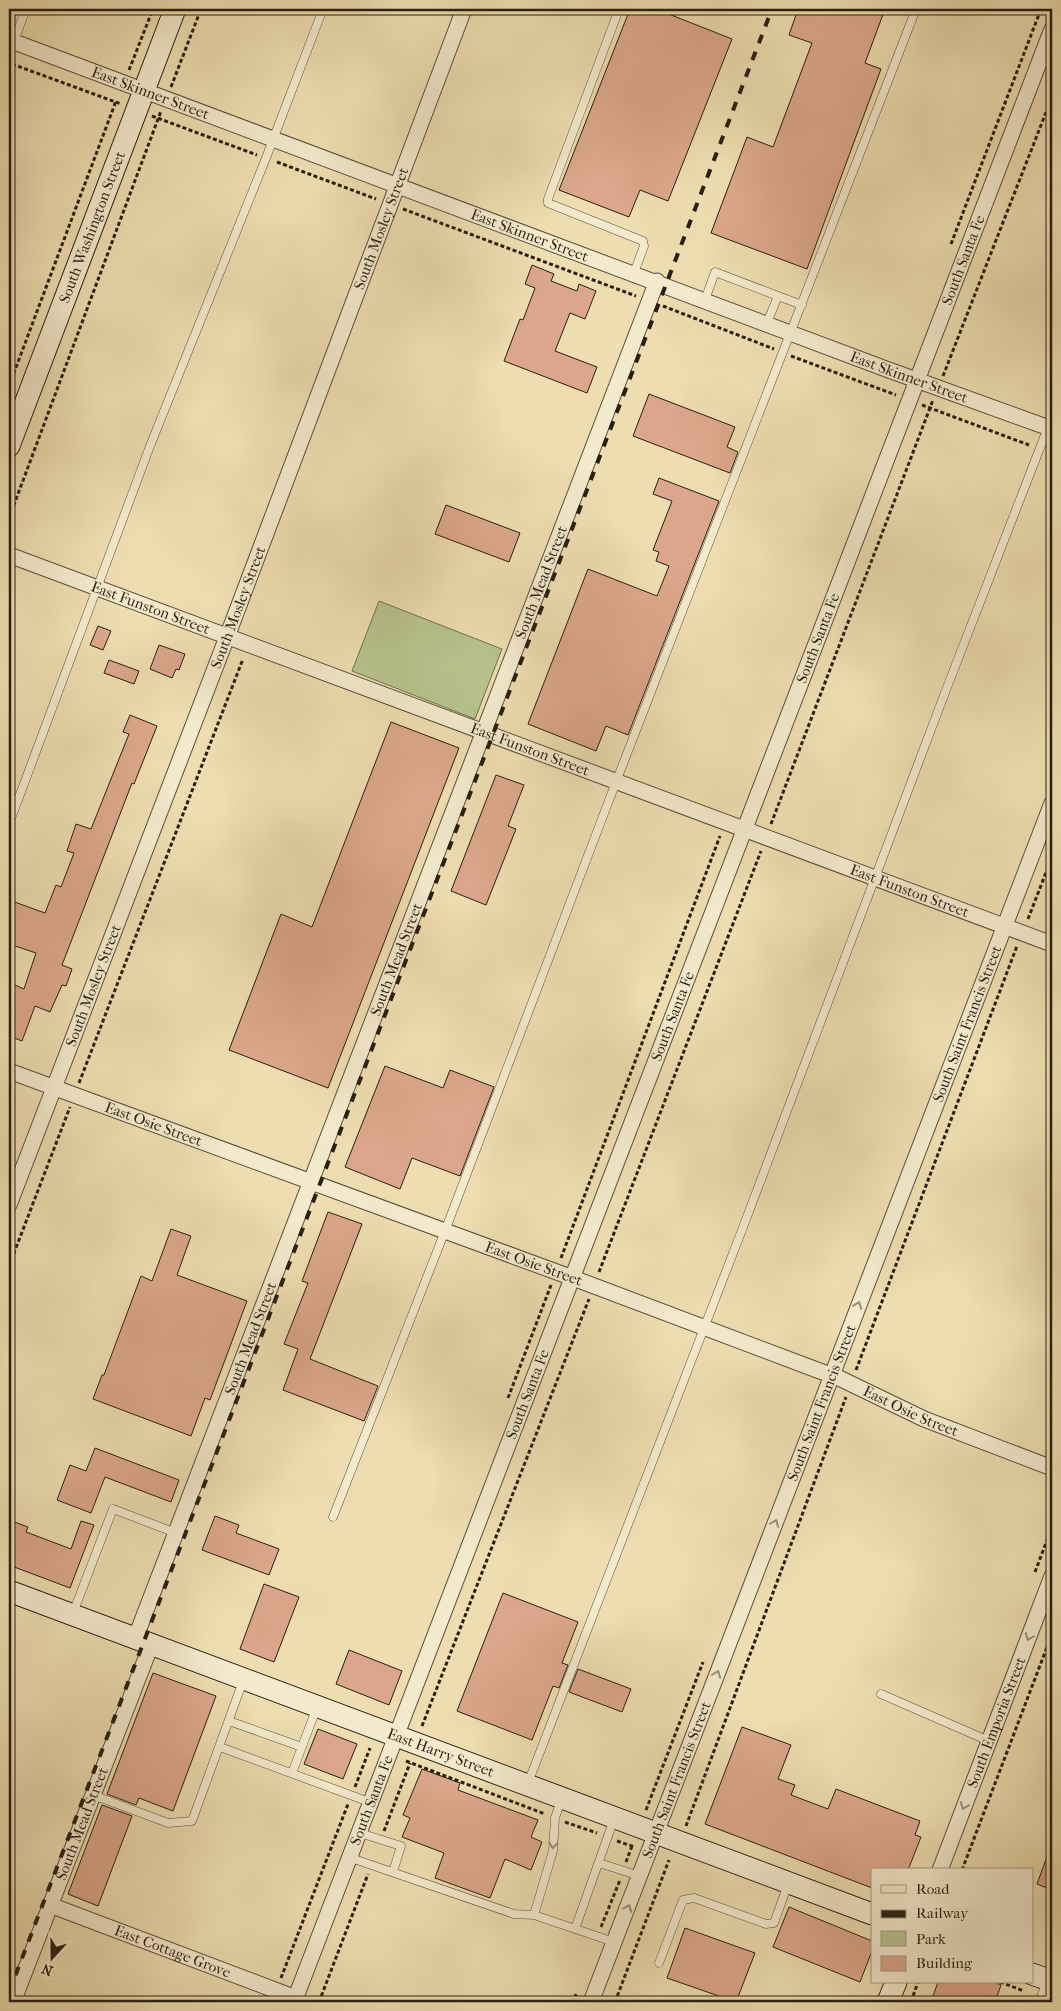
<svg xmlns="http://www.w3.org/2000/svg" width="1061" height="2011" viewBox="0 0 1061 2011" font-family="'IM FELL French Canon',serif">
<rect width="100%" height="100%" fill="#edddb0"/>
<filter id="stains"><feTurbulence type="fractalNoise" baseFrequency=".004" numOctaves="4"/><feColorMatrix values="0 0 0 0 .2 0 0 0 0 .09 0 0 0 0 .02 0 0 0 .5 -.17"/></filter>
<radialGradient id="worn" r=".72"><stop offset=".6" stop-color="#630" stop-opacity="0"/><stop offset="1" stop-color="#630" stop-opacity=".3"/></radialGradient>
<!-- green -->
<path fill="#b6c28d" stroke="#6f7050" d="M 379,601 L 502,649 L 475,719 L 352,671 Z"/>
<!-- building -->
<path fill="#dba68b" stroke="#281f12" d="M 630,9 L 656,9 L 732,39 L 668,201 L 640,190 L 629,217 L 559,190 Z
M 798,9 L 885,9 L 865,63 L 881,69 L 807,269 L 711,233 L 747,137 L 773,147 L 812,43 L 789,35 Z
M 532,265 L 554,274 L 551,281 L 577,291 L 579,284 L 596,291 L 585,319 L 570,313 L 555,351 L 597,367 L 587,393 L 504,361 L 520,319 L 523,320 L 535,288 L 525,284 Z
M 649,394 L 735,427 L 727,447 L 738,452 L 730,473 L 633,436 Z
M 659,478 L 719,501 L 628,735 L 606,726 L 596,751 L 528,724 L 588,569 L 657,596 L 669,566 L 656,561 L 659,552 L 653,550 L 672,501 L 653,494 Z
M 446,505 L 520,533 L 509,562 L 435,534 Z
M 98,626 L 111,631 L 103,650 L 90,645 Z
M 159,645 L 185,654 L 179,670 L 176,669 L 172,678 L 150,669 Z
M 109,660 L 139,671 L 134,684 L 104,673 Z
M 130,715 L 157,726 L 134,784 L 132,783 L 62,965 L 72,969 L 66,986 L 62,985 L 50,1012 L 35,1006 L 22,1041 L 9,1036 L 9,1001 L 15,985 L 24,989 L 36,953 L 9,944 L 9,900 L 45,913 L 56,885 L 61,887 L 74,853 L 67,851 L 76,824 L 91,829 L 129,734 L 123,732 Z
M 391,722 L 459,748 L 328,1088 L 229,1050 L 281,914 L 312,927 Z
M 496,775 L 524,785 L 508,826 L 516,829 L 486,905 L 451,891 Z
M 385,1066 L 443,1088 L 450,1070 L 494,1087 L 460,1176 L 412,1158 L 400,1189 L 345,1167 Z
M 328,1212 L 362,1224 L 310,1359 L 378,1386 L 364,1421 L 283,1390 L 298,1349 L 284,1344 L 308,1283 L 302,1281 Z
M 171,1229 L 191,1236 L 177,1275 L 247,1301 L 210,1400 L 205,1398 L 191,1436 L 93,1399 L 102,1375 L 104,1375 L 141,1276 L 152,1281 Z
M 95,1448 L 179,1480 L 171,1502 L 105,1477 L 91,1513 L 57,1500 L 70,1465 L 86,1471 Z
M 215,1516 L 239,1525 L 236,1533 L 279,1549 L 269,1575 L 202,1550 Z
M 9,1520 L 28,1527 L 26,1532 L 71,1549 L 81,1521 L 94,1525 L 70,1588 L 9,1565 Z
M 264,1584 L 299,1597 L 274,1662 L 240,1649 Z
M 503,1593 L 578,1622 L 562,1663 L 568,1665 L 559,1688 L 553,1686 L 532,1740 L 457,1711 Z
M 349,1650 L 402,1671 L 389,1705 L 336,1684 Z
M 578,1669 L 631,1689 L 622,1712 L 569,1692 Z
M 153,1673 L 216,1696 L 173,1811 L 139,1798 L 136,1805 L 107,1794 Z
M 742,1727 L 791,1745 L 778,1779 L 795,1785 L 791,1795 L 828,1809 L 836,1789 L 920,1821 L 915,1835 L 921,1837 L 908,1870 L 872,1870 L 872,1888 L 705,1824 Z
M 318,1729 L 357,1744 L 343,1779 L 304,1764 Z
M 422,1769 L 460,1783 L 458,1790 L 538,1820 L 531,1837 L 542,1842 L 531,1870 L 505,1859 L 490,1898 L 435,1878 L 444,1853 L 402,1837 L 410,1818 L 403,1815 Z
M 102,1805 L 132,1816 L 98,1906 L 68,1894 Z
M 1051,1846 L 1052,1846 L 1052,1890 L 1037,1884 Z
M 789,1907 L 872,1941 L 872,1951 L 860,1982 L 773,1947 Z
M 685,1928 L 755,1953 L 736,2002 L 667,1978 Z
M 938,1982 L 995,1982 L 1001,1985 L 995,2002 L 931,2002 Z"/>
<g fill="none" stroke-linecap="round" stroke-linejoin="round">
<!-- lane casing -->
<g stroke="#594e3a" stroke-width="9">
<path id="lane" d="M 619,9 L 548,199 L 548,203 L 643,241 L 644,246 L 634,273
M 9,54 L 26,9
M 778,296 L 802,305
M 705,300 L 715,272 L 778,296 L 767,323
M 9,824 L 150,446 L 266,158 L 323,9
M 333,1517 L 445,1231 L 616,782 L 916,9
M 73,1613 L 113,1509 L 176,1533
M 9,1653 L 9,1656
M 881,1694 L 989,1741
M 229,1721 L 302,1747
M 220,1747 L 372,1803
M 292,1773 L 317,1707
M 528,1783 L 742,1230 L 946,690 L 1052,417
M 93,1795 L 168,1823 L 192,1821 L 243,1681
M 360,1833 L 401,1846 L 393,1872
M 351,1858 L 514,1914 L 534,1915 L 614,1942
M 599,1863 L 640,1876
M 534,1915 L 553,1851 L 555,1818 L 561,1800
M 575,1929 L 614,1819
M 659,1963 L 683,1900 L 694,1898 L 766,1924 L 774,1923 L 788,1884
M 1039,2002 L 1052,1969"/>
</g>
<!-- street casing -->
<g stroke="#594e3a" stroke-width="17">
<g id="street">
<path id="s1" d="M 9,40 L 886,369 L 1052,429"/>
<path id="s2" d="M 9,555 L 1052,944"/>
<path id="s3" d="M 9,1071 L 573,1278 L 817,1370 L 839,1378 L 924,1419 L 1052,1468"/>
<path id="s4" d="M 9,1205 L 227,637 L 464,9"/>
<path id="s5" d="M 135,1639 L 657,281"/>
<path id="s6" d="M 940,1870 L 1052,1576"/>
<path id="s7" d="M 50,1905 L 296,1998"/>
<path id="s8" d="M 13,2002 L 151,1645"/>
<path id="s9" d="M 294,2002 L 1052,29"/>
<path id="s10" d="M 591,2002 L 1052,803"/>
</g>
</g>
<!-- secondary casing -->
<g stroke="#281f12" stroke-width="23">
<g id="secondary">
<path id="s11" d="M 9,446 L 175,9"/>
<path id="s12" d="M 9,1591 L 872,1914"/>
<path d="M 1032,1974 L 1052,1981"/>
<path d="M 888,2002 L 896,1982"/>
</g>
</g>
<!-- path -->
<path stroke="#281f12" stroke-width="3" stroke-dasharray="4 2.5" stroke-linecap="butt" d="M 12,64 L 121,104
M 129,70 L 153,9
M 171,87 L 201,9
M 152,116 L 257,155
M 277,162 L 376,199
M 403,209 L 636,296
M 951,244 L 1041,9
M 663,306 L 774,349
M 791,356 L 896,395
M 943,376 L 1052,97
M 9,386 L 116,101
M 922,405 L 1029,445
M 9,518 L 161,111
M 771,824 L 933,400
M 1028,919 L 1052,857
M 79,1083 L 243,659
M 561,1258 L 720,836
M 9,1266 L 70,1107
M 599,1272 L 761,851
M 856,1370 L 1017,946
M 508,1398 L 551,1285
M 1035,1572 L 1052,1527
M 422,1726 L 589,1299
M 406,1761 L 545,1814
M 355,1787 L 370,1748
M 646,1810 L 703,1662
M 565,1822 L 597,1833
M 686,1826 L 846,1397
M 384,1831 L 410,1763
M 617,1841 L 635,1847
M 626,1862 L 632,1846
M 962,1870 L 1052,1634
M 601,1927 L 620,1880
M 281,1978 L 348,1804
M 1000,1982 L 1024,1991
M 319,2002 L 368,1874
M 573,2002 L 576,1994
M 615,2002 L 669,1860
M 911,2002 L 918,1982"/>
<!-- lane -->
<use href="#lane" stroke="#f3e9cc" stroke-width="8"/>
<!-- street -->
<use href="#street" stroke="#f3e9cc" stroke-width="15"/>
<!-- secondary -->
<use href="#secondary" stroke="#f3e9cc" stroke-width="21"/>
<!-- rail -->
<path stroke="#281f12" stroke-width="4" stroke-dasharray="9 9" stroke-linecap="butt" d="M 9,1992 L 772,9"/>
</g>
<!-- one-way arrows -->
<defs><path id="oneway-chevron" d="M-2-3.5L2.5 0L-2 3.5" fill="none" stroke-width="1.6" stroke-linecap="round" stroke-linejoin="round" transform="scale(1.25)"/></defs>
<g stroke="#988e78">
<use href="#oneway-chevron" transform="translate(858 1305) rotate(-69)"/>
<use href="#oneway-chevron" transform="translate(775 1523) rotate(-69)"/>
<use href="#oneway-chevron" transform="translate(1029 1637) rotate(111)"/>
<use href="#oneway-chevron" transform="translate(717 1674) rotate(-69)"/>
<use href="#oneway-chevron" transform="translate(964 1806) rotate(111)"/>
<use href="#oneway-chevron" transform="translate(553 1845) rotate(97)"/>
<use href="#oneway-chevron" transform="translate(628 1908) rotate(-69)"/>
</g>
<g text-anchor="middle" stroke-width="4.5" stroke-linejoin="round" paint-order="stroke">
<!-- street labels -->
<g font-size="15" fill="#281f12" stroke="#f3e9cc">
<text dy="5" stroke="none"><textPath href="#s1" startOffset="151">East Skinner Street</textPath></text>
<text dy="5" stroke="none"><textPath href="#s11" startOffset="234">South Washington Street</textPath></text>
<text dy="5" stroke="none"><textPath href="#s4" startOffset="1045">South Mosley Street</textPath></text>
<text dy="5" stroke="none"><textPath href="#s1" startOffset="556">East Skinner Street</textPath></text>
<text dy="5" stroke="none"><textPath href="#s9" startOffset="1866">South Santa Fe</textPath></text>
<text dy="5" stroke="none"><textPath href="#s1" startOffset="961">East Skinner Street</textPath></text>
<text dy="5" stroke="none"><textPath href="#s5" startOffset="1132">South Mead Street</textPath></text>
<text dy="5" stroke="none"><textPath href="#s4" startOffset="640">South Mosley Street</textPath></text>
<text dy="5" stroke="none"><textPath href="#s2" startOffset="151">East Funston Street</textPath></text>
<text dy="5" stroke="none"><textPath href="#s9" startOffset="1461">South Santa Fe</textPath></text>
<text dy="5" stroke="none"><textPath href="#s2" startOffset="556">East Funston Street</textPath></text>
<text dy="5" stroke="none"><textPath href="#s2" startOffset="961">East Funston Street</textPath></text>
<text dy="5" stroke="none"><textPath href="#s5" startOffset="728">South Mead Street</textPath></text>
<text dy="5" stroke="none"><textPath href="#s4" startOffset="235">South Mosley Street</textPath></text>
<text dy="5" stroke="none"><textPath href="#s9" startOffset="1056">South Santa Fe</textPath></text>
<text dy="5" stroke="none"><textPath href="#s10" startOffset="1048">South Saint Francis Street</textPath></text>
<text dy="5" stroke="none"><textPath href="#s3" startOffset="154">East Osie Street</textPath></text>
<text dy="5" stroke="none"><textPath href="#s3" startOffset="559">East Osie Street</textPath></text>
<text dy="5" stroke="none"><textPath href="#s5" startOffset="322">South Mead Street</textPath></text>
<text dy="5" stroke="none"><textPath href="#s9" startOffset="651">South Santa Fe</textPath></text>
<text dy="5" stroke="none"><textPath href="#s10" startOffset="642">South Saint Francis Street</textPath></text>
<text dy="5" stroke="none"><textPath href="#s3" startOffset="964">East Osie Street</textPath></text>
<text dy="5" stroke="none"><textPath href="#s6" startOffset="158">South Emporia Street</textPath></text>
<text dy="5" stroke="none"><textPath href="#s12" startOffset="461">East Harry Street</textPath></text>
<text dy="5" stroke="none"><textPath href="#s10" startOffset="238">South Saint Francis Street</textPath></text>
<text dy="5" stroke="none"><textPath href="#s9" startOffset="216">South Santa Fe</textPath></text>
<text dy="5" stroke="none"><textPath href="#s8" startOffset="191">South Mead Street</textPath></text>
<text dy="5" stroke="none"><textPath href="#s7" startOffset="131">East Cottage Grove</textPath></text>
</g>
</g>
<!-- margin -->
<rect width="1061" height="2011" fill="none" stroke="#edddb0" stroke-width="30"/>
<rect x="10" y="10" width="1041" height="1991" fill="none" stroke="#281f12" stroke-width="2.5"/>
<rect x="15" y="15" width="1031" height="1981" fill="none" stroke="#281f12"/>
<!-- legend -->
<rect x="871" y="1868" width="162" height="115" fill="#f3e9cc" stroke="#a29882"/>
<rect x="881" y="1885" width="25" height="8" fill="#f3e9cc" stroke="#a29882"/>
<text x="916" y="1894" font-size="15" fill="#281f12">Road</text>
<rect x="881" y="1910" width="25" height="8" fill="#281f12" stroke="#a29882"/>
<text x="916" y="1918" font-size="15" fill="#281f12">Railway</text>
<rect x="881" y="1931" width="25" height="15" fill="#b6c28d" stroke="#a29882"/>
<text x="916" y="1944" font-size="15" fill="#281f12">Park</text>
<rect x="881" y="1956" width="25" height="15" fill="#dba68b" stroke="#a29882"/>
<text x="916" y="1968" font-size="15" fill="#281f12">Building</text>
<!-- north arrow -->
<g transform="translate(52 1958) rotate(201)" stroke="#f3e9cc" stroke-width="4" paint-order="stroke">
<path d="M0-4L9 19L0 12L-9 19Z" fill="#281f12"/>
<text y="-8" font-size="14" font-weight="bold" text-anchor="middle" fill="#281f12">N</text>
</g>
<rect width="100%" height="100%" filter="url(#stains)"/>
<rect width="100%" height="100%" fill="url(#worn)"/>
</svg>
